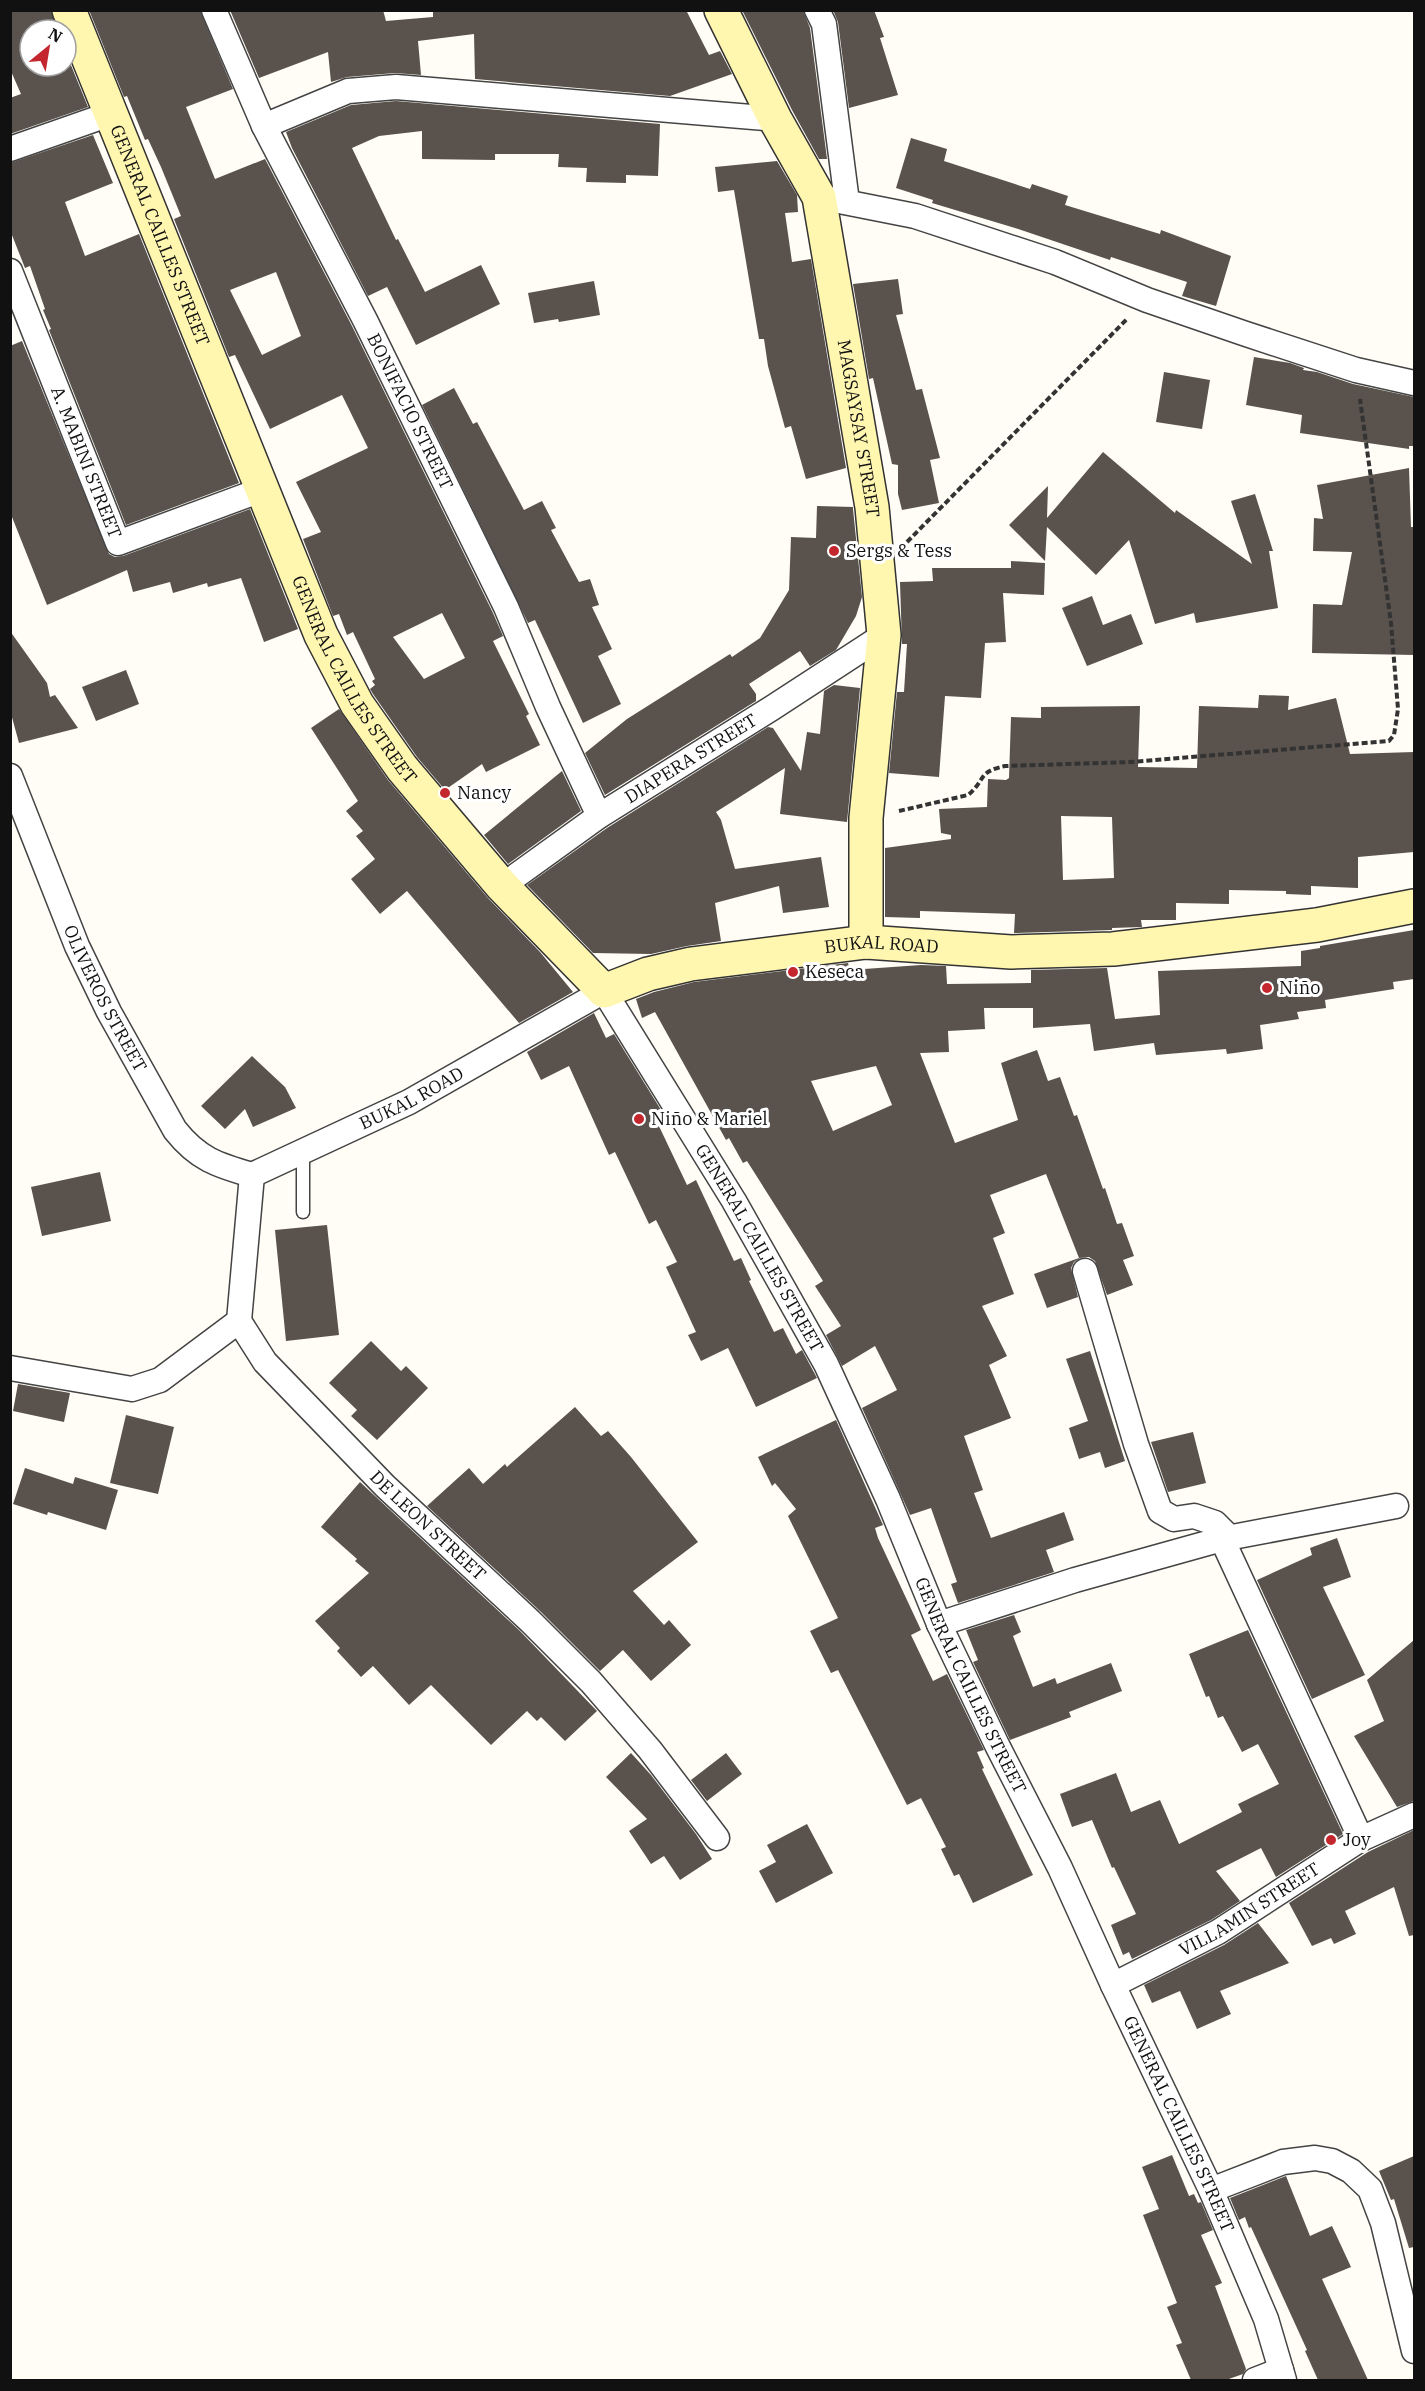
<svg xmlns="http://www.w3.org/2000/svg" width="1425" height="2391" viewBox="0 0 1425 2391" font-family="'IBM Plex Serif',serif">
<rect width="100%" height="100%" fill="#fffdf5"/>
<!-- building -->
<path fill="#5a524d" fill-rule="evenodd" d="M 10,10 L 51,10 L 57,30 L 30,30 L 30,66 L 66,66 L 66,53 L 88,107 L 10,134 L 10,98 L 21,94 L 10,69 Z
M 89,10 L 200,10 L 233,89 L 186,107 L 215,179 L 265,159 L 352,326 L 493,613 L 503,636 L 493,641 L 529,714 L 526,716 L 540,745 L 486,772 L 482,764 L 445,790 L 417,757 L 373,694 L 370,689 L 375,685 L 372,681 L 375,679 L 353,632 L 347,635 L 339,614 L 333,616 L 303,539 L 321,532 L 296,482 L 368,448 L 342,395 L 270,429 L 235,355 L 229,357 L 174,219 L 181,216 L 161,167 L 148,139 L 145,140 L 127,96 L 124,97 ZM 276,272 L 301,336 L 262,355 L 230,290 ZM 442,613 L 465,658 L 424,679 L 393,637 Z
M 230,10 L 383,10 L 386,21 L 433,17 L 433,10 L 686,10 L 709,55 L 720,51 L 732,74 L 670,96 L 475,79 L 474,34 L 418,41 L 421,75 L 395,73 L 347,77 L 331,82 L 328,52 L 259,78 Z
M 742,10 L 803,10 L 810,28 L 827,159 L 819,159 L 792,110 Z
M 833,10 L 874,10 L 884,37 L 880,38 L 898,95 L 849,108 L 838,22 Z
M 396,101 L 660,124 L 658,176 L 626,175 L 626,183 L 586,182 L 587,168 L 558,167 L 559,154 L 495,154 L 495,160 L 422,159 L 422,131 L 379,136 L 352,148 L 396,240 L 398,239 L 425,292 L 481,265 L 500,304 L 416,345 L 387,287 L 368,296 L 292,148 L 286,132 L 351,105 Z
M 93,135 L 113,183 L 65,202 L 85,256 L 139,234 L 239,483 L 126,525 L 49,330 L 51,329 L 43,310 L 45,309 L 30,266 L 25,268 L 10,230 L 10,163 Z
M 911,138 L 947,149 L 944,161 L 1030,189 L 1032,184 L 1068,196 L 1065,205 L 1160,234 L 1161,230 L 1231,256 L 1216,306 L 1182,296 L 1187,282 L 1111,257 L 1110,260 L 1015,228 L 932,203 L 933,200 L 896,188 Z
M 777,161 L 797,195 L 798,212 L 785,213 L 792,262 L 811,259 L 846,468 L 806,479 L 791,426 L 785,428 L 768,366 L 764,339 L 759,339 L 734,190 L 718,192 L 715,167 Z
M 898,279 L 903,314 L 896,315 L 916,390 L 922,389 L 940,458 L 930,460 L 939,503 L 902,510 L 898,494 L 898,465 L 892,464 L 873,378 L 869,379 L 853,284 Z
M 594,281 L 600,315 L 559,322 L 558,319 L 534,323 L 528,293 Z
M 22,341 L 109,554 L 115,557 L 123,556 L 250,509 L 298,629 L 264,642 L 241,578 L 208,587 L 207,583 L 173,593 L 170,582 L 133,592 L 127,570 L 47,605 L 10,512 L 10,346 Z
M 1254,357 L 1290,363 L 1304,368 L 1303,370 L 1317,372 L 1353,384 L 1414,397 L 1414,446 L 1409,446 L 1409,449 L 1300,433 L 1302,415 L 1246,405 Z
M 1164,372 L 1210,380 L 1202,429 L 1156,422 Z
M 454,388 L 473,424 L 477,422 L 524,510 L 542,501 L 556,528 L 551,530 L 579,582 L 590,579 L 599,605 L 592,607 L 612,649 L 598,656 L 621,704 L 583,723 L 535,620 L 528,623 L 422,405 Z
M 1103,452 L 1175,513 L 1176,510 L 1252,564 L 1231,501 L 1255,494 L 1273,551 L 1269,551 L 1278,608 L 1196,623 L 1194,613 L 1155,624 L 1129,540 L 1096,575 L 1047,527 L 1045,561 L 1009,525 L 1048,486 L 1047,518 Z
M 1409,468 L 1411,527 L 1414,527 L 1414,655 L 1312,653 L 1313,604 L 1342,605 L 1352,552 L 1313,551 L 1314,518 L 1323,519 L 1317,485 Z
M 817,506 L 853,507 L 853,509 L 862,597 L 856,616 L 836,650 L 810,666 L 800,651 L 749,684 L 756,694 L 756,701 L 605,795 L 585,753 L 627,719 L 730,654 L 732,657 L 760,638 L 789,590 L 791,537 L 816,538 Z
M 1011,561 L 1045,563 L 1044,595 L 1003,593 L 1006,642 L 985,643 L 981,698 L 945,696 L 939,777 L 889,773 L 897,692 L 904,692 L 907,644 L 902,644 L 900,582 L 933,581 L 932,568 L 1011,568 Z
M 1092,596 L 1103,625 L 1131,614 L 1143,644 L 1087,666 L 1062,608 Z
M 10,631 L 47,683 L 50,697 L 55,695 L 78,728 L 19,743 L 10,710 Z
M 126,670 L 139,704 L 96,721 L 82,687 Z
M 834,685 L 860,688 L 847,822 L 780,814 L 785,768 L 716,812 L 721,820 L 735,869 L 821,857 L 829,907 L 783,913 L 779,886 L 715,903 L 721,941 L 687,946 L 651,954 L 593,953 L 527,885 L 607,828 L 768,727 L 773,728 L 801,771 L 807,732 L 820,734 L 824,691 Z
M 1259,695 L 1289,696 L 1288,710 L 1336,698 L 1350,754 L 1414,752 L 1414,852 L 1358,857 L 1358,888 L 1311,886 L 1311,895 L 1286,894 L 1286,891 L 1229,890 L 1229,904 L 1176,903 L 1176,920 L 1141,920 L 1142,927 L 1112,928 L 1112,930 L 1014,933 L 1015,914 L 920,911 L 920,918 L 885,917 L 885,848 L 951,839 L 951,835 L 941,833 L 939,809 L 987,807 L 988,779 L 1006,780 L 1009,778 L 1011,717 L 1041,718 L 1041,707 L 1140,706 L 1138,767 L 1197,768 L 1199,706 L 1258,708 ZM 1061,816 L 1112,817 L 1114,878 L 1063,880 Z
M 339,709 L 388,780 L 488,898 L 540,952 L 573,992 L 519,1023 L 407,891 L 380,914 L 351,879 L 375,859 L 356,836 L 363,831 L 346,811 L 358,801 L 311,728 Z
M 562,771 L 581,811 L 508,864 L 484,835 Z
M 1414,930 L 1414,979 L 1393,982 L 1394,989 L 1325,1000 L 1326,1008 L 1297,1012 L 1299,1019 L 1260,1025 L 1263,1049 L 1227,1054 L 1226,1049 L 1156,1055 L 1154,1043 L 1094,1051 L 1090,1024 L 1033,1028 L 1033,1008 L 984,1008 L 985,1029 L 948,1031 L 949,1052 L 920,1053 L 955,1143 L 1018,1120 L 1001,1063 L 1037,1050 L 1048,1081 L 1060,1077 L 1074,1116 L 1077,1115 L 1103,1189 L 1105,1188 L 1117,1224 L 1122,1223 L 1134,1256 L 1123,1260 L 1133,1285 L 1107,1295 L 1095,1261 L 1089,1257 L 1080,1258 L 1074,1262 L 1071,1268 L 1078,1297 L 1047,1308 L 1034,1274 L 1079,1258 L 1046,1174 L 990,1195 L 1005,1233 L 993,1238 L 1014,1294 L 982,1306 L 1007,1356 L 989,1365 L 1011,1418 L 964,1436 L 983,1490 L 974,1493 L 991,1538 L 1064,1512 L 1074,1540 L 1046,1550 L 1054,1572 L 958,1603 L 951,1584 L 957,1582 L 931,1508 L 910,1515 L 862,1408 L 897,1390 L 875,1346 L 842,1366 L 826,1335 L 841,1326 L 815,1286 L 823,1281 L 747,1161 L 743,1163 L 729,1138 L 726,1140 L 655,1012 L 642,1018 L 636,999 L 654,992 L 694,982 L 848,963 L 850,970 L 921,965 L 946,966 L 947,984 L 1031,983 L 1031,970 L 1107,968 L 1115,1019 L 1160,1015 L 1158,971 L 1301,966 L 1301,951 L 1320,948 L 1320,946 ZM 876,1066 L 892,1105 L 833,1131 L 811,1081 Z
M 594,1013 L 606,1038 L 614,1034 L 666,1118 L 657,1122 L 687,1185 L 696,1180 L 734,1261 L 741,1258 L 751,1280 L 749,1281 L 774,1332 L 783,1328 L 796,1354 L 802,1350 L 817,1378 L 756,1407 L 728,1348 L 701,1361 L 688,1335 L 696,1332 L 666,1267 L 677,1262 L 656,1220 L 649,1224 L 615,1152 L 609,1155 L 569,1066 L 541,1080 L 527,1052 Z
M 252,1056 L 285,1087 L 296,1108 L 253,1127 L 245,1109 L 225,1129 L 201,1106 Z
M 100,1172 L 111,1221 L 42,1236 L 31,1187 Z
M 327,1225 L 339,1335 L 286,1341 L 275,1230 Z
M 371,1341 L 401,1371 L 406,1366 L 428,1388 L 377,1440 L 351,1416 L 357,1410 L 329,1383 Z
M 1090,1351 L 1125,1461 L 1105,1468 L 1100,1452 L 1079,1459 L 1069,1428 L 1088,1421 L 1066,1359 Z
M 18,1384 L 70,1393 L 64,1422 L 13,1411 Z
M 575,1407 L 601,1436 L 608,1431 L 631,1457 L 698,1542 L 633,1591 L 664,1625 L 669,1620 L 691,1645 L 651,1681 L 623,1650 L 600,1671 L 540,1611 L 427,1506 L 469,1468 L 483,1484 L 505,1464 L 507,1467 Z
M 126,1415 L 174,1427 L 158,1494 L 110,1483 Z
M 836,1420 L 883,1525 L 875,1528 L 878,1538 L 921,1630 L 911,1635 L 933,1681 L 947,1674 L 984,1750 L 977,1752 L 984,1768 L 982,1769 L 1033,1875 L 973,1903 L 959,1874 L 954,1876 L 941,1849 L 946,1847 L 921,1798 L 907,1805 L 838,1670 L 831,1673 L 810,1631 L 838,1618 L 788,1516 L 796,1509 L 775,1483 L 772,1486 L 758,1457 Z
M 1193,1432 L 1206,1483 L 1168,1492 L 1151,1442 Z
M 25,1468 L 73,1484 L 75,1477 L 118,1490 L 106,1530 L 48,1512 L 47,1515 L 13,1504 Z
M 360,1482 L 520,1631 L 597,1711 L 565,1741 L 541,1717 L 537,1721 L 527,1711 L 491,1745 L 431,1685 L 409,1705 L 373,1666 L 361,1677 L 337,1651 L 340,1648 L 315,1621 L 369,1573 L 355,1561 L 357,1559 L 321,1527 Z
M 1337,1538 L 1351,1577 L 1323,1587 L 1365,1675 L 1312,1699 L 1257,1580 L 1312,1555 L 1310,1548 Z
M 1014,1615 L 1021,1632 L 1013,1636 L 1033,1687 L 1055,1678 L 1057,1684 L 1111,1663 L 1122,1691 L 1069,1712 L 1071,1717 L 1010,1740 L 973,1662 L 978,1660 L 966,1630 Z
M 1248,1630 L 1343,1834 L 1276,1877 L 1261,1848 L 1216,1871 L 1240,1901 L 1211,1920 L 1132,1959 L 1129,1952 L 1123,1955 L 1111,1925 L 1136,1914 L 1114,1867 L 1112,1868 L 1092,1820 L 1072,1827 L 1060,1794 L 1116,1773 L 1131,1812 L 1160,1800 L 1179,1844 L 1242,1812 L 1238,1804 L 1279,1784 L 1258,1744 L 1242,1752 L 1223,1716 L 1218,1718 L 1209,1696 L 1206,1697 L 1189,1654 Z
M 1414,1640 L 1414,1801 L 1397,1807 L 1354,1736 L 1384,1721 L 1367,1680 Z
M 631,1753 L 651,1775 L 696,1834 L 712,1859 L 680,1880 L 664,1856 L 651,1864 L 629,1831 L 647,1819 L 606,1777 Z
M 726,1753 L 742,1774 L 707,1801 L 691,1780 Z
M 807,1824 L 833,1873 L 776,1903 L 759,1871 L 776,1862 L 767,1845 Z
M 1414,1830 L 1414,1935 L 1409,1936 L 1394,1887 L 1345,1911 L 1356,1934 L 1334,1944 L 1331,1938 L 1312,1946 L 1289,1903 L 1368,1852 Z
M 1258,1923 L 1289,1963 L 1220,1991 L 1231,2014 L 1197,2029 L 1180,1991 L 1152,2003 L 1144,1985 L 1224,1945 Z
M 1172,2155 L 1189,2196 L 1194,2194 L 1198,2203 L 1201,2202 L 1213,2230 L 1201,2235 L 1222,2283 L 1215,2286 L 1246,2369 L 1243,2374 L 1226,2380 L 1191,2380 L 1176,2345 L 1182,2343 L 1167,2307 L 1177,2303 L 1143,2215 L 1159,2209 L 1142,2167 Z
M 1414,2156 L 1414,2247 L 1409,2248 L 1394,2199 L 1391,2200 L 1379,2171 Z
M 1286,2176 L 1310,2236 L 1332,2226 L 1351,2267 L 1322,2279 L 1368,2380 L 1318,2380 L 1305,2351 L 1307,2350 L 1251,2227 L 1249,2228 L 1245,2217 L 1239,2220 L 1230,2198 Z"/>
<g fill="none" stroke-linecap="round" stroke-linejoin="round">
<!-- lane casing -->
<g stroke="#444" stroke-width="15">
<path id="lane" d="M 303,1212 L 303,1150"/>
</g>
<!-- street casing -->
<g stroke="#444" stroke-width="27">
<g id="street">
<path id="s1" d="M 214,10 L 264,126 L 365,320 L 506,607 L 548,707 L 599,816"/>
<path d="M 817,10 L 824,24 L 847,202"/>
<path d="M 264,126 L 348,91 L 396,87 L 775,119"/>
<path d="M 10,149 L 110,114"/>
<path d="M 819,197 L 915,216 L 1055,262 L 1147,300 L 1246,334 L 1356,370 L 1414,383"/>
<path id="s2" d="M 10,271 L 118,543 L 261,490"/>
<path id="s3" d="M 10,776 L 77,946 L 109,1012 L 175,1130 C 198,1159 217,1165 252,1175"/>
<path id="s4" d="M 502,886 L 599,816 L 772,708 L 884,635"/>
<path id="s5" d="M 252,1175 L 409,1102 L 604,991 L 734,1201 L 826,1364 L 888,1499 L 939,1624 L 997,1745 L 1060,1868 L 1113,1985 L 1211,2190 L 1266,2319 L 1284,2380"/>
<path id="s6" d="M 252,1175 L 239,1321 L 265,1362 L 385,1486 L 530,1621 L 591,1682 L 650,1750 L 717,1838"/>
<path d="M 1085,1271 L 1136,1444 L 1160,1511 L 1174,1519 L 1194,1516 L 1215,1523 L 1229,1537"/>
<path d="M 10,1368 L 132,1389 L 160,1380 L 239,1321"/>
<path d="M 1222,1539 L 1361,1839"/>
<path d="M 939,1624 L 1075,1580 L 1222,1539 L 1396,1506"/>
<path id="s7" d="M 1113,1985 L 1218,1932 L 1361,1839 L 1414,1815"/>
<path d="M 1211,2190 L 1283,2162 L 1315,2158 L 1332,2161 L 1351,2171 L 1370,2189 L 1383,2223 L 1414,2351"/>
<path d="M 1255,2380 L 1281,2370"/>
</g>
</g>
<!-- secondary casing -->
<g stroke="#333" stroke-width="36">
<g id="secondary">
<path id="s8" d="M 69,10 L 321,635 L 357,704 L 402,768 L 502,886 L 604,991 L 648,974 L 691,964 L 866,942 L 1011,952 L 1113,949 L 1317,925 L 1414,906"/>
<path id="s9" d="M 721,10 L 775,119 L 819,197 L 872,507 L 884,635 L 866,818 L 866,942"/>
</g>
</g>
<!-- path -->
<path stroke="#333" stroke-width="4" stroke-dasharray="6 3" stroke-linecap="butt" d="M 907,542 L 1127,319
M 899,811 L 968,795 C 986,780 977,772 1005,766 L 1130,762 L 1389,741 L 1394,735 L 1398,709 L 1391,623 L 1360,399"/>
<!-- lane -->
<use href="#lane" stroke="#fff" stroke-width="12"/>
<!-- street -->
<use href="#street" stroke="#fff" stroke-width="24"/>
<!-- secondary -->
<use href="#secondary" stroke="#fff6b0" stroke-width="33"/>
</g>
<!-- markers -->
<g fill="#c4262e" stroke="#fff" stroke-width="2">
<circle cx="834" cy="551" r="6"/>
<circle cx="445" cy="793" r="6"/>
<circle cx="793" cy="972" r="6"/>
<circle cx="1267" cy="988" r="6"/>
<circle cx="639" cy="1119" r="6"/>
<circle cx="1331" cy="1840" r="6"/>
</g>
<g text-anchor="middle" stroke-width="6" stroke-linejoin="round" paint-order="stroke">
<!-- street labels -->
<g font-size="18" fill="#111" stroke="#fff">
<text dy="6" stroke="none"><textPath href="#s8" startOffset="243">GENERAL CAILLES STREET</textPath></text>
<text dy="6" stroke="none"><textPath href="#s1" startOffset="447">BONIFACIO STREET</textPath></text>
<text dy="6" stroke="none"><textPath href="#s9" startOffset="446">MAGSAYSAY STREET</textPath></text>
<text dy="6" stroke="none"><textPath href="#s2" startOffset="206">A. MABINI STREET</textPath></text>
<text dy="6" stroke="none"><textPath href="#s8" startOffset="729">GENERAL CAILLES STREET</textPath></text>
<text dy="6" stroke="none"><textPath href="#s4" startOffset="228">DIAPERA STREET</textPath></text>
<text dy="6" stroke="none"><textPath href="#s8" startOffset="1414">BUKAL ROAD</textPath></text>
<text dy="6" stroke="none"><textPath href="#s3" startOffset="242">OLIVEROS STREET</textPath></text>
<text dy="6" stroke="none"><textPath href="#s5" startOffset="177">BUKAL ROAD</textPath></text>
<text dy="6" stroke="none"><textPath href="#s5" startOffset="698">GENERAL CAILLES STREET</textPath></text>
<text dy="6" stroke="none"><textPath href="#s6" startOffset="426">DE LEON STREET</textPath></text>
<text dy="6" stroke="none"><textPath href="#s5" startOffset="1184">GENERAL CAILLES STREET</textPath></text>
<text dy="6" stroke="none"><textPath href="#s7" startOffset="156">VILLAMIN STREET</textPath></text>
<text dy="6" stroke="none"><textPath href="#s5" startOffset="1670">GENERAL CAILLES STREET</textPath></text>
</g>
<!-- poi labels -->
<g font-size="18" fill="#111" stroke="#fff" text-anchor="start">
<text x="846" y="557">Sergs &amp; Tess</text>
<text x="457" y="799">Nancy</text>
<text x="805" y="978">Keseca</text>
<text x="1279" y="994">Niño</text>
<text x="651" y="1125">Niño &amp; Mariel</text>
<text x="1343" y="1846">Joy</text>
</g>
</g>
<!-- border -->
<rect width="1425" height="2391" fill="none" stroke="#111111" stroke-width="24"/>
<!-- north arrow -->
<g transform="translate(48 48) rotate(30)"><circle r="28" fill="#ffffff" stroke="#a0a0a0" stroke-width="1.5"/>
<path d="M0-4.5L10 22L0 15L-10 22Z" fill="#c4262e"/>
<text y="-9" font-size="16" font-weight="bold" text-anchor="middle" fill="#111111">N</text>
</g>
</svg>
